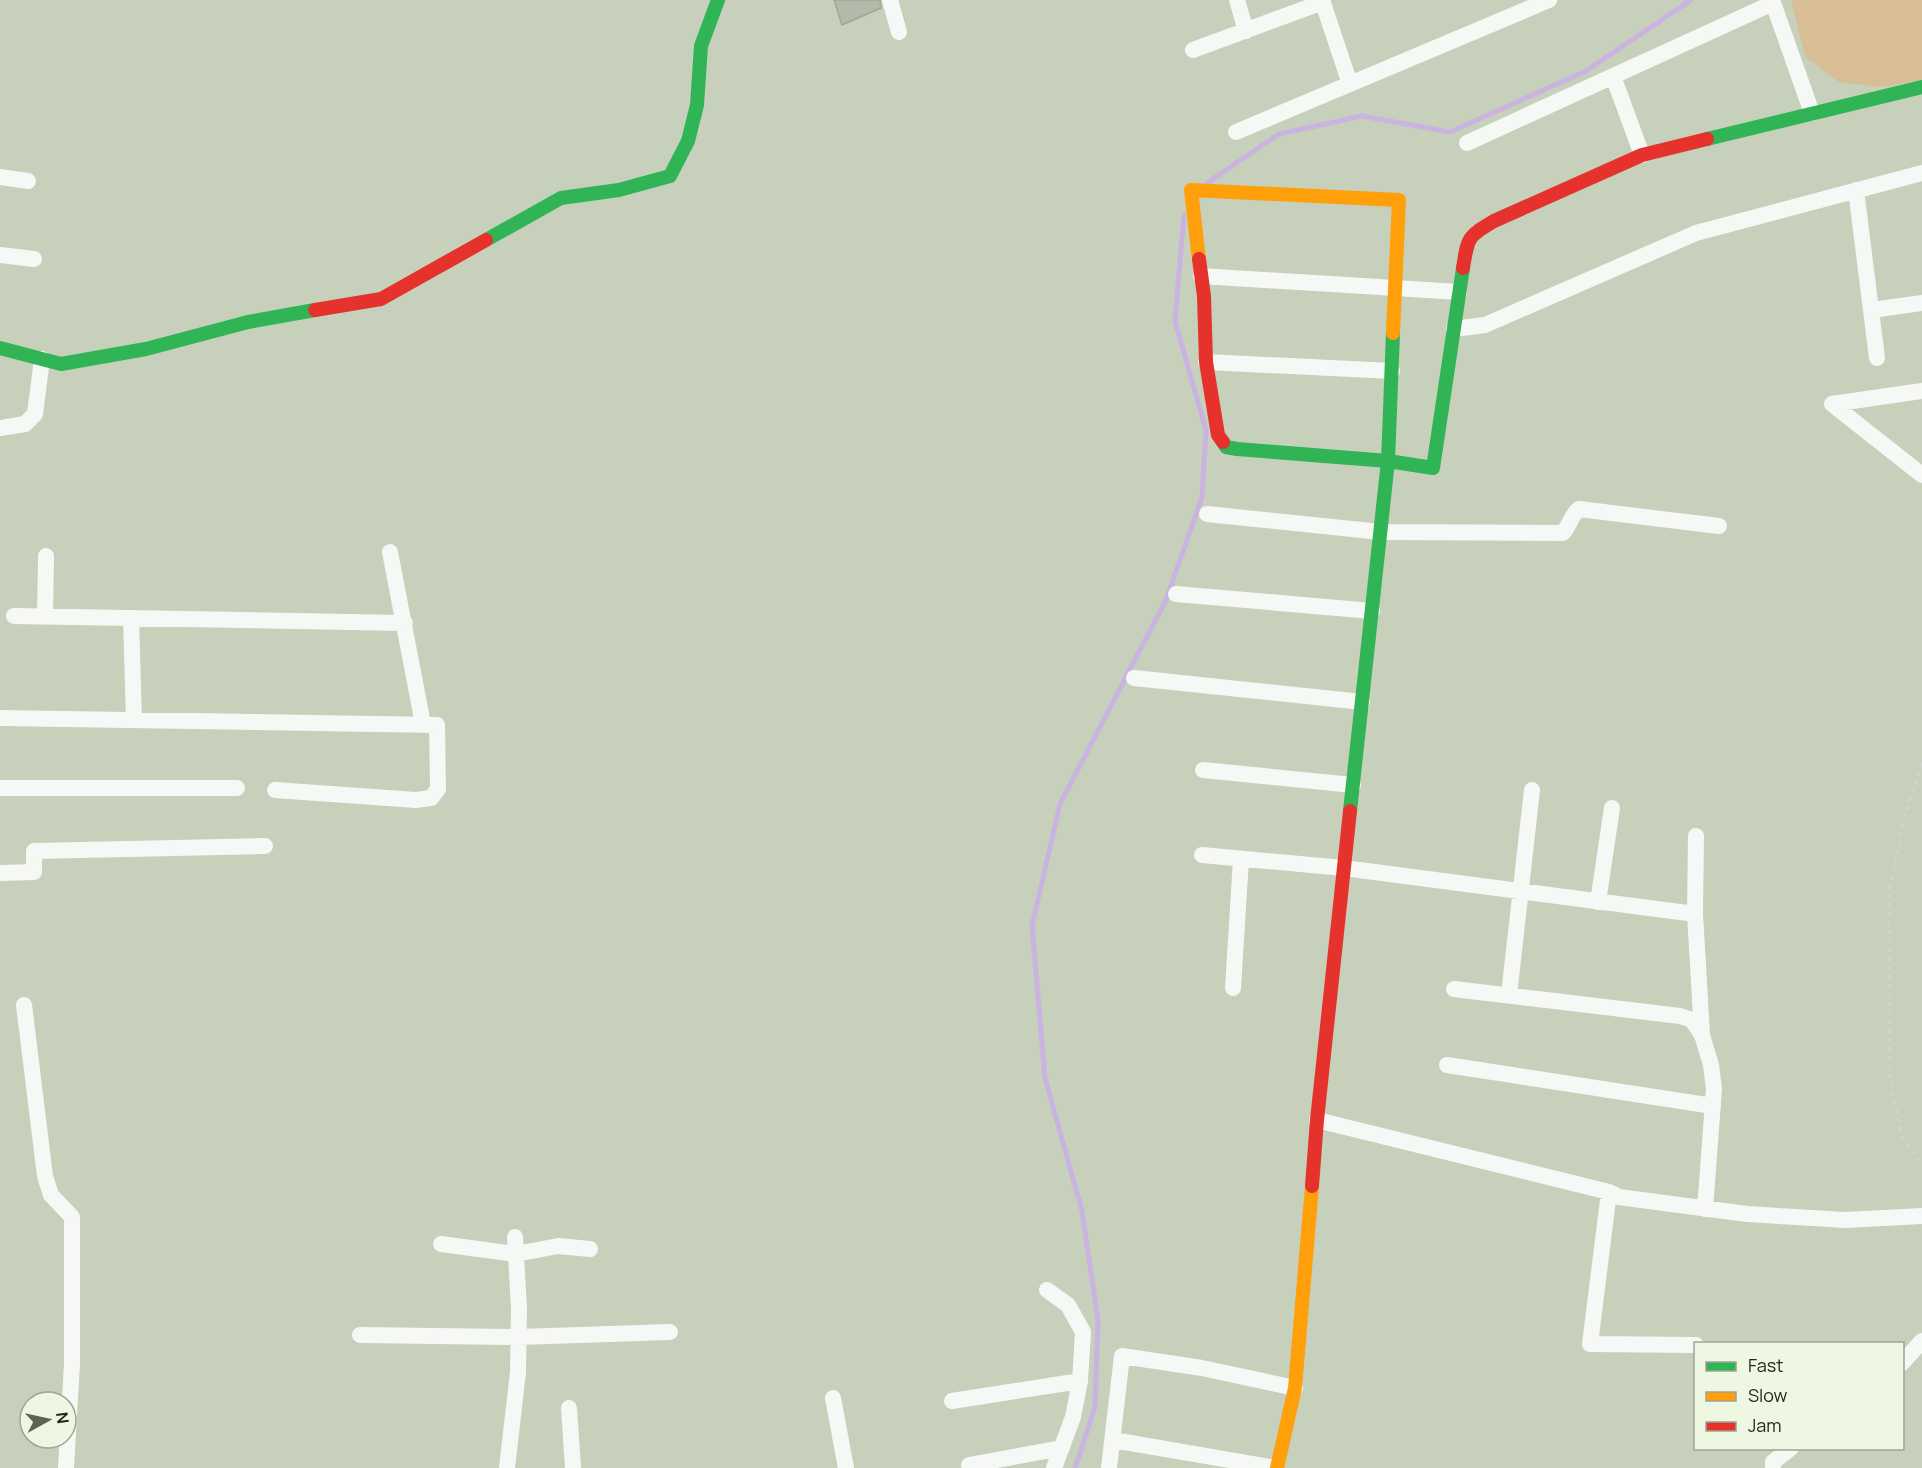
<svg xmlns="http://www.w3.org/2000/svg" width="1922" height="1468" viewBox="0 0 1922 1468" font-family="Manrope,sans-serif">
<rect width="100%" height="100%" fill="#c6d0ba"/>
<!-- green -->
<path fill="#d8be94" d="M 1791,0 L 1922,0 L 1922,80 L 1880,87 L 1839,82 L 1805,57 Z"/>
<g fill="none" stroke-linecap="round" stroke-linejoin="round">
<!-- stream -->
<path stroke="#cbb3e1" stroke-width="5" d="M 1207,183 L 1279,134 L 1362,116 L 1450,132 L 1586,71 L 1691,0
M 1075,1468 L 1095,1407 L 1098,1321 L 1082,1211 L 1045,1078 L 1032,926 L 1060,804 L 1166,600 L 1202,497 L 1206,430 L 1175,321 L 1184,215"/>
</g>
<!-- building -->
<path fill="#b2baa9" stroke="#9fa795" stroke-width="1.5" d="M 834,0 L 880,0 L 881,8 L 842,25 Z"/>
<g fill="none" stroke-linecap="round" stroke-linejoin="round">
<!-- path -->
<path stroke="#d0d3cc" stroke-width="3" stroke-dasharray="4.5 4.5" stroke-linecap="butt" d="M 1922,763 L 1904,818 L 1889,893 L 1890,1079 L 1902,1137 L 1922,1166"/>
<!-- street -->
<path stroke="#f6f8f5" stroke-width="16" d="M 890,0 L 899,32
M 1237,0 L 1246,31
M 1322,0 L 1350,84
M 1772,0 L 1812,113
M 1193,50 L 1323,2
M 1613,76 L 1642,155
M 1236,132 L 1549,0
M 1467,143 L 1773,3
M 0,177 L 28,181
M 1856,190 L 1877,358
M 0,255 L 34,259
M 1201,276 L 1459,292
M 1872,310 L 1922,303
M 1454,329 L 1485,325 L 1696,233 L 1922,173
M 1206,362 L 1392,371
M 1922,391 L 1832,404 L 1922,475
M 0,428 L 25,424 L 35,414 L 42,359
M 1207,514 L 1381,532 L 1563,533 C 1570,525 1571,515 1579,509 L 1719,526
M 390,552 L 423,724
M 1176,594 L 1372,611
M 14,616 L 405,623
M 45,617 L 46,556
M 131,618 L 134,720
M 1134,678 L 1362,702
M 0,718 L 437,725 L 438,789 L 431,798 L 416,800 L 275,790
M 1203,770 L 1353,785
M 0,788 L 237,788
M 1696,836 L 1695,914 L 1702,1034
M 1202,855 L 1344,868 L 1695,914
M 0,873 L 34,872 L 34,851 L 265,846
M 1598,902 L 1612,808
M 1233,988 L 1241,859
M 1454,989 L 1680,1016 L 1692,1020 L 1702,1035 L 1711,1065 L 1714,1089 L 1705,1209
M 1509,995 L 1532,790
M 24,1005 L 45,1176 L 51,1195 L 72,1217 L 72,1364 L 66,1468
M 1447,1065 L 1713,1106
M 1317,1120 L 1609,1192 L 1619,1197 L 1747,1214 L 1845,1220 L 1922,1216
M 1609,1192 L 1590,1344 L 1696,1345
M 441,1244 L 516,1254 L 558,1246 L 590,1249
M 1047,1290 L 1068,1305 L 1083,1332 L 1080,1381 L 1073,1417 L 1054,1468
M 360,1335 L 519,1337 L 670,1332
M 1902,1363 L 1922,1341
M 833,1398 L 846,1468
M 952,1401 L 1080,1381
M 569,1408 L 573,1468
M 1113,1440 L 1276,1468
M 969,1465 L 1062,1448
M 507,1468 L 518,1372 L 519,1308 L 515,1237
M 1109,1468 L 1122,1356 L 1202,1368 L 1295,1388
M 1773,1468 L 1773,1462 L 1791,1448"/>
<!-- fast -->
<path stroke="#30b455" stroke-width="14" d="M 1707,139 L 1922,87
M 486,240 L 561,198 L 619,190 L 670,176 L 688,141 L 697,105 L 701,46 L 718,0
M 0,348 L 61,364 L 146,349 L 248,322 L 315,310
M 1223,442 L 1226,447 L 1237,449 L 1388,461 L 1433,468 L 1463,268
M 1350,811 L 1388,461 L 1393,333"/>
<!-- slow -->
<path stroke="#ff9f0a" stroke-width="14" d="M 1199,259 L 1191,190 L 1399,200 L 1393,333
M 1277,1468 L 1295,1388 L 1312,1186"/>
<!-- jam -->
<path stroke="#e5322d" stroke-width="14" d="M 1199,259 L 1204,296 L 1206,362 L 1218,435 L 1223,442
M 1463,268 C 1468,237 1467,237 1494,221 L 1642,155 L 1707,139
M 315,310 L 381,299 L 486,240
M 1312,1186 L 1317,1120 L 1350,811"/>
</g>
<!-- legend -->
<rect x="1694" y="1342" width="210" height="108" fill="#edf7e2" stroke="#9ca592" stroke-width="1.5"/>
<rect x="1706" y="1362" width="30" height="9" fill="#30b455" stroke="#9ca592" stroke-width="1.5"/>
<text x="1748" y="1372" font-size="18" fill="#232a1a">Fast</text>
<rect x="1706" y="1392" width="30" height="9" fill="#ff9f0a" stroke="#9ca592" stroke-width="1.5"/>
<text x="1748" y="1402" font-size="18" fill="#232a1a">Slow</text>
<rect x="1706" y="1422" width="30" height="9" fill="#e5322d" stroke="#9ca592" stroke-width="1.5"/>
<text x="1748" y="1432" font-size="18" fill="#232a1a">Jam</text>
<!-- north arrow -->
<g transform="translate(48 1420) rotate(82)"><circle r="28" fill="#edf7e2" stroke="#9ca592" stroke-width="1.5"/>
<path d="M0-4.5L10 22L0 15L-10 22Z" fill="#5c6452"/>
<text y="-9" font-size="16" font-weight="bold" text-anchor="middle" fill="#232a1a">N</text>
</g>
</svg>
